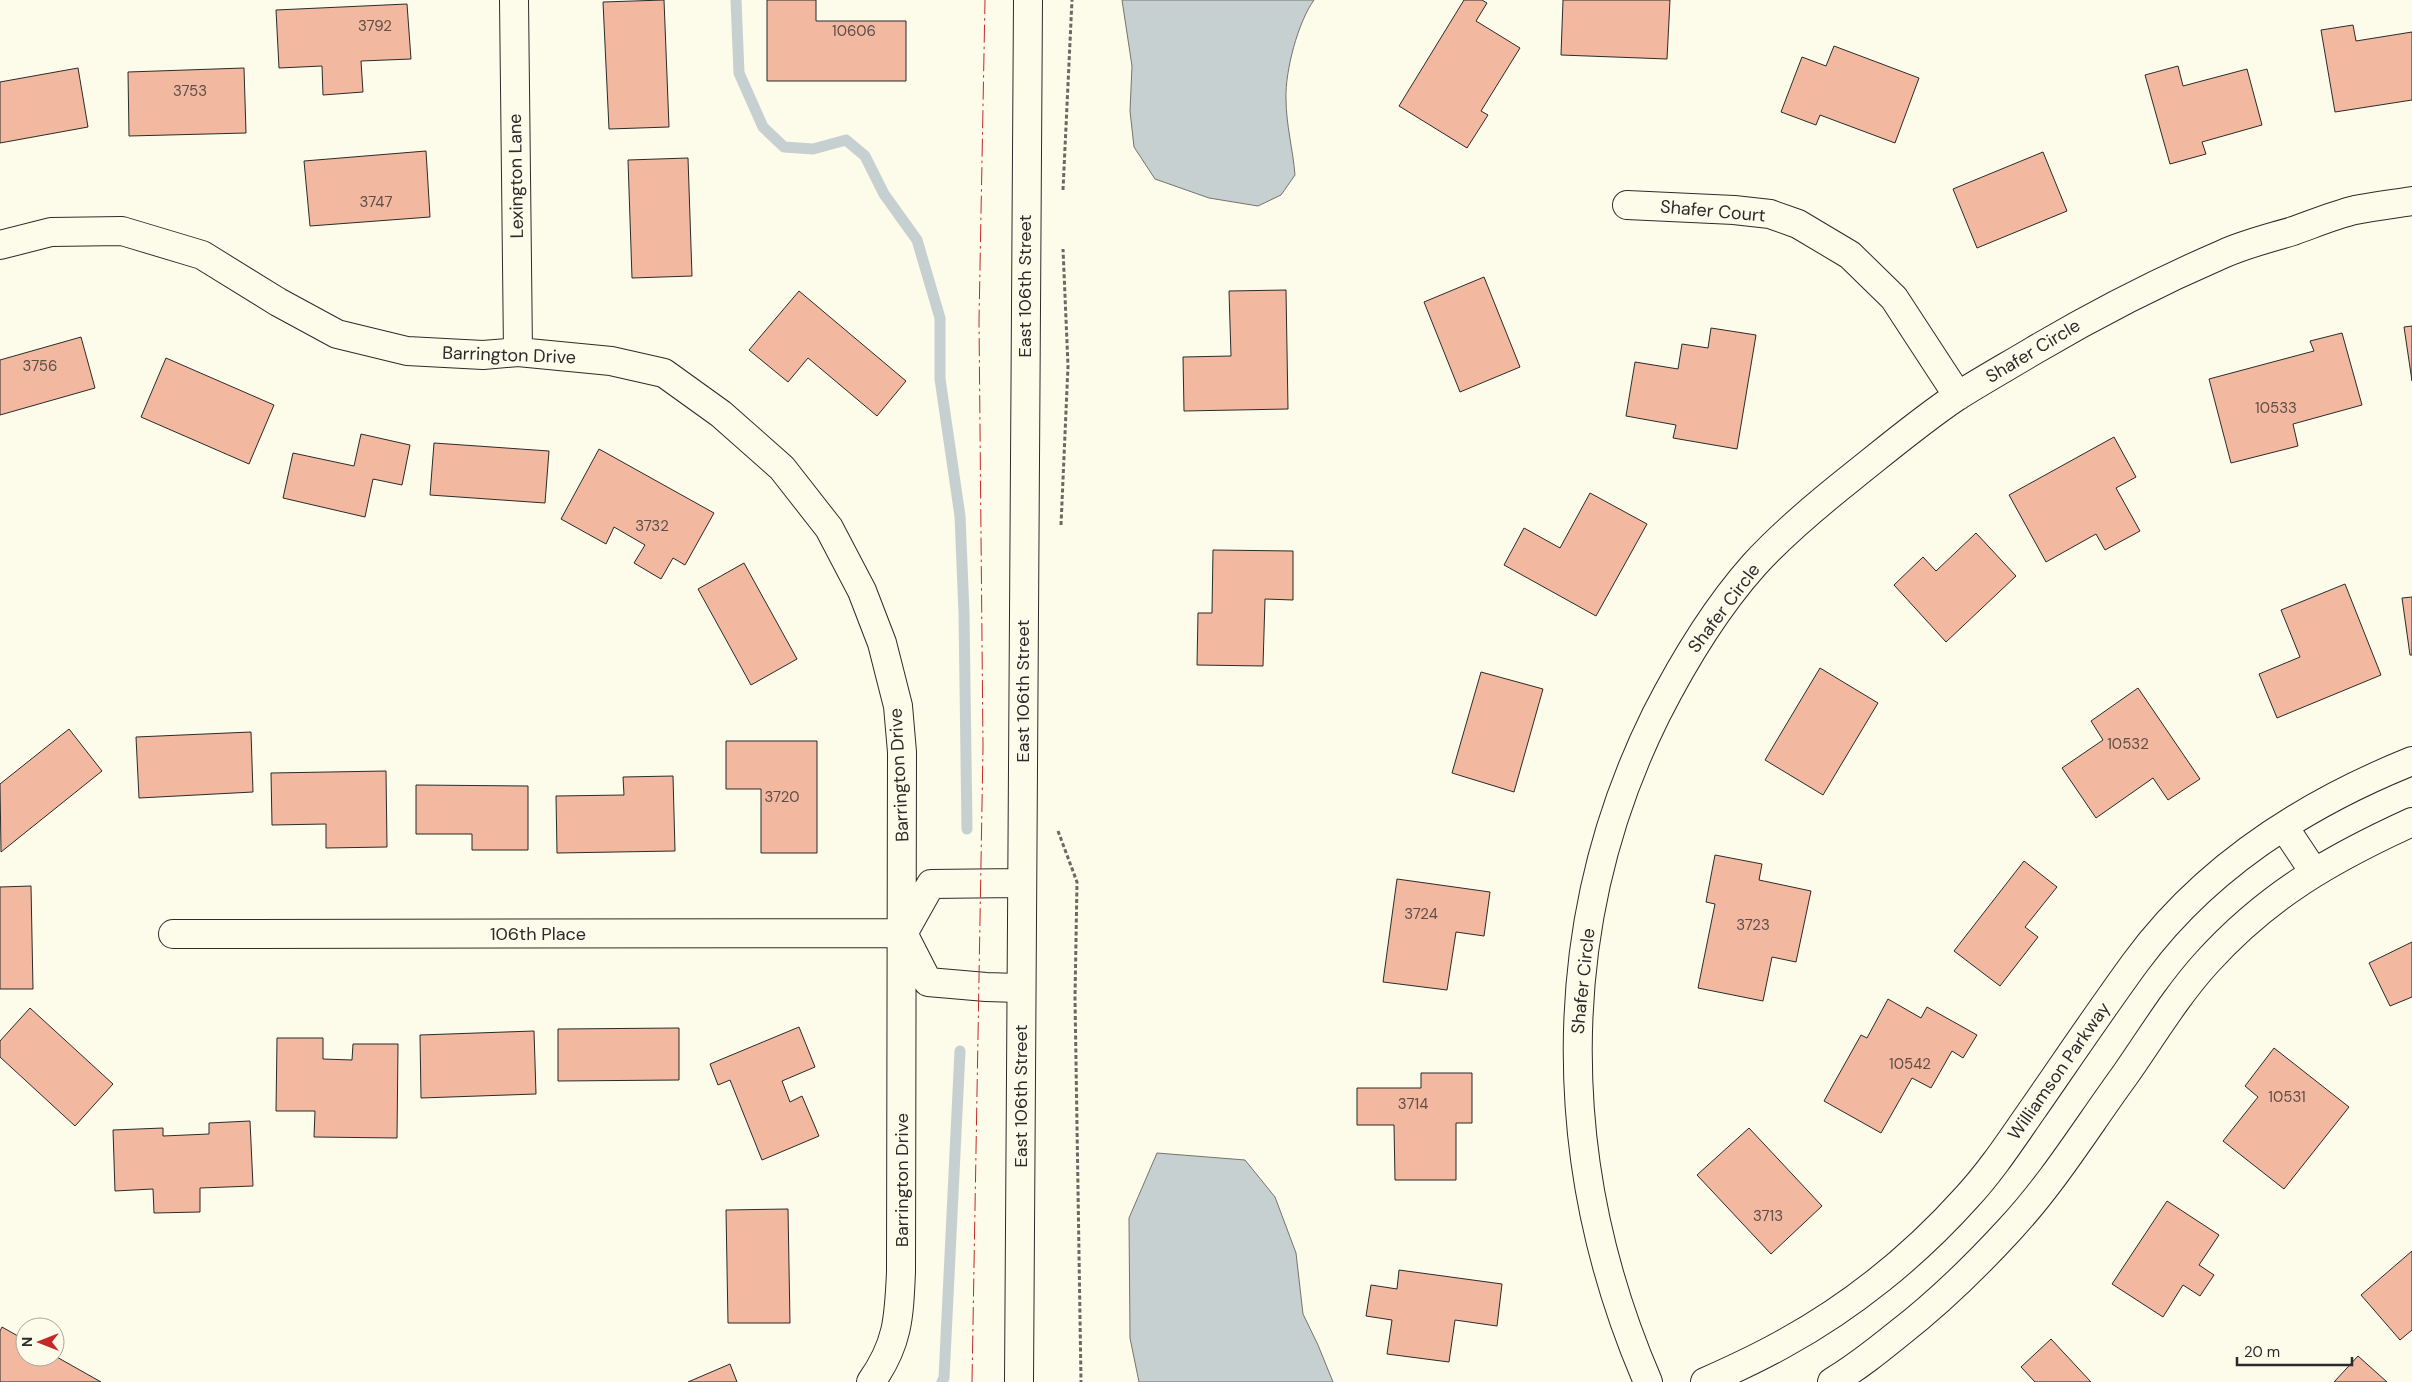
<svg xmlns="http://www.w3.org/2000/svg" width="2412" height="1382" viewBox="0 0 2412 1382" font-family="'DM Sans',sans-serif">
<rect width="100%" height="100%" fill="#fdfbea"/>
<!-- water -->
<path fill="#c7d0d0" stroke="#74746e" d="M 1122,0 L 1314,0 C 1298,22 1285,71 1286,99 C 1286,124 1293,150 1295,175 L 1281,195 L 1258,206 L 1209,198 L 1155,179 L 1134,147 L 1130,111 L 1132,66 Z
M 1157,1153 L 1245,1160 L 1275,1197 L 1296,1253 L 1303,1314 L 1318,1345 L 1333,1382 L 1139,1382 L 1130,1338 L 1129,1218 Z"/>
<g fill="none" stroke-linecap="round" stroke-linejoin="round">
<!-- stream -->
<path stroke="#c7d0d0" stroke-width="11" d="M 736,0 L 739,73 L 763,127 L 784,147 L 813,149 L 846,140 L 865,156 L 884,194 L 917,240 L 940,318 L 940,379 L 960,516 L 964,613 L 967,829
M 942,1382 L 944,1378 L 960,1051"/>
</g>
<!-- building -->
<path fill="#f2b8a0" stroke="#2b2b2b" d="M 664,0 L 669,127 L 609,129 L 603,2 Z
M 767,0 L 816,0 L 816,21 L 906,21 L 906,81 L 767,81 Z
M 1464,0 L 1482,0 L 1487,3 L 1476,21 L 1520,48 L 1481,111 L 1488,115 L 1467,148 L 1399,106 Z
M 1563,0 L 1670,0 L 1667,59 L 1561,55 Z
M 407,4 L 411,59 L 361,61 L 363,92 L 323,95 L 322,66 L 279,68 L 276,10 Z
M 2353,25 L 2356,41 L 2412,32 L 2412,100 L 2335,112 L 2321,30 Z
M 1834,46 L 1919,78 L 1895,143 L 1820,115 L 1816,125 L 1781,112 L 1802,57 L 1826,66 Z
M 2178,66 L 2183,86 L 2247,69 L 2262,125 L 2202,142 L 2206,154 L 2170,164 L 2145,75 Z
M 78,68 L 88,127 L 0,143 L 0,82 Z
M 244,68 L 246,133 L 129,136 L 128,72 Z
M 426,151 L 430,217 L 310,226 L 304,161 Z
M 2043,152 L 2067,211 L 1977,248 L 1953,189 Z
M 688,158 L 692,276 L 632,278 L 628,160 Z
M 1484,277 L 1520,367 L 1460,392 L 1424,302 Z
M 1286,290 L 1288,409 L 1184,411 L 1183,357 L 1231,356 L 1229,291 Z
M 799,291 L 906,381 L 877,416 L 808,358 L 788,382 L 749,350 Z
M 2412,326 L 2412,381 L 2404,327 Z
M 1711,328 L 1756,335 L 1737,449 L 1673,438 L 1676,425 L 1626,416 L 1635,362 L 1678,369 L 1682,344 L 1708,348 Z
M 2342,333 L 2362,405 L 2293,424 L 2298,446 L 2231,463 L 2209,379 L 2314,351 L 2310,341 Z
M 81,337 L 95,388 L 0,415 L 0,360 Z
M 166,358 L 274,405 L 249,464 L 141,417 Z
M 361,434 L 410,445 L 402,485 L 373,479 L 365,517 L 283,498 L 293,453 L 354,466 Z
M 2114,437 L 2136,477 L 2116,488 L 2140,531 L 2105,550 L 2096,534 L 2046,562 L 2009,495 Z
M 434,443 L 549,451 L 545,503 L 430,495 Z
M 599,449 L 714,513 L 685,565 L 673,558 L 661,579 L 634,563 L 645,545 L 614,527 L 606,544 L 561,519 Z
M 1590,493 L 1647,524 L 1596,616 L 1504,565 L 1524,528 L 1560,548 Z
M 1976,533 L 2016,576 L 1946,642 L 1894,585 L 1923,557 L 1936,571 Z
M 1213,550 L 1293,551 L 1293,600 L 1265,599 L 1263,666 L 1197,665 L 1198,613 L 1212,613 Z
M 744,563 L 797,659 L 751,685 L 698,589 Z
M 2345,584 L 2381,675 L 2277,718 L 2259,674 L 2300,657 L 2281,610 Z
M 2412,597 L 2412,655 L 2410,655 L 2402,598 Z
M 1820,668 L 1878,703 L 1823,795 L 1765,760 Z
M 1481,672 L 1543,689 L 1514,792 L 1452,773 Z
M 2138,688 L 2200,779 L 2168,800 L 2153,778 L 2096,818 L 2062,768 L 2103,740 L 2091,721 Z
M 69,729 L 102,771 L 1,852 L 0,784 Z
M 251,732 L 253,792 L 139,798 L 136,737 Z
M 726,741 L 817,741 L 817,853 L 761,853 L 761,789 L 726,789 Z
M 386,771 L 387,847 L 326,848 L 326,824 L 272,825 L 271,773 Z
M 673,776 L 675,851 L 557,853 L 556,796 L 624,795 L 623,777 Z
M 416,785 L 528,786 L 528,850 L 472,850 L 472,834 L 416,834 Z
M 1715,855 L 1762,864 L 1759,880 L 1811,891 L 1796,962 L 1772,957 L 1763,1001 L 1698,988 L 1715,904 L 1706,902 Z
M 2024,861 L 2057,887 L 2025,927 L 2038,937 L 2000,986 L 1954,951 Z
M 1397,879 L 1490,892 L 1484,936 L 1456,932 L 1447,990 L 1383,982 Z
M 31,886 L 33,989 L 0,989 L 0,887 Z
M 2412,942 L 2412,997 L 2390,1006 L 2369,963 Z
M 1888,999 L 1921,1018 L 1927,1007 L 1977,1035 L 1963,1058 L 1952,1051 L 1931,1088 L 1912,1078 L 1881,1133 L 1824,1101 L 1861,1035 L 1867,1038 Z
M 30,1008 L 113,1084 L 75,1126 L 0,1057 L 0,1041 Z
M 799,1027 L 815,1067 L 782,1081 L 790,1102 L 802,1096 L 819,1136 L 762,1160 L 730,1080 L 718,1085 L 710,1064 Z
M 679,1028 L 679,1080 L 558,1081 L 558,1029 Z
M 534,1031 L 536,1094 L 421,1098 L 420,1035 Z
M 277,1038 L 323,1038 L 323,1059 L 352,1060 L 353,1044 L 398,1044 L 397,1138 L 314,1137 L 315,1111 L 276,1111 Z
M 2274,1048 L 2349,1107 L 2284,1189 L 2223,1141 L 2258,1097 L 2245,1086 Z
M 1421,1073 L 1472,1073 L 1472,1123 L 1456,1123 L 1456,1180 L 1395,1180 L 1394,1125 L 1357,1125 L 1357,1088 L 1421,1088 Z
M 250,1121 L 253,1186 L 200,1188 L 200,1212 L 154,1213 L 153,1189 L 115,1191 L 113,1130 L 163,1128 L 163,1136 L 209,1134 L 209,1123 Z
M 1749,1128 L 1822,1206 L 1771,1254 L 1697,1175 Z
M 2167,1201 L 2219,1235 L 2199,1265 L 2214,1275 L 2200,1296 L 2183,1285 L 2163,1317 L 2112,1284 Z
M 788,1209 L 790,1323 L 728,1323 L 726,1210 Z
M 2412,1251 L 2412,1330 L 2400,1340 L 2361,1295 Z
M 1399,1270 L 1502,1284 L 1497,1326 L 1455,1320 L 1449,1362 L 1387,1354 L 1392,1320 L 1366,1316 L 1371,1285 L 1397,1289 Z
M 2,1327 L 25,1340 L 25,1357 L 55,1356 L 101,1382 L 0,1382 L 0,1331 Z
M 2051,1339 L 2091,1382 L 2035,1382 L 2021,1367 Z
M 2358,1356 L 2387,1382 L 2334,1382 Z
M 730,1364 L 737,1382 L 688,1382 Z"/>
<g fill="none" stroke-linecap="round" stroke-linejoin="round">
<!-- minor casing -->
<g stroke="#2b2b2b" stroke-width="30">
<path id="minor" d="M 514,0 L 518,352
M 1627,205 L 1734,210 L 1770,214 L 1798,224 L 1850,255 L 1894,298 L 1958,396
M 0,245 L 51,232 L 122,231 L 202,255 L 278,302 L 337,334 L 407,351 L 483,355 L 518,352 L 611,361 L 664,373 L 721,414 L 782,468 L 829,528 L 862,591 L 882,643 L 898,706 L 902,752 L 901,1272 C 899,1318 898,1344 871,1382
M 2284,827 L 2314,872
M 904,932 L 931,884 L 1022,883
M 173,934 L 903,933
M 905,937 L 928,982 L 986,987 L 1021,988
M 1019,1382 L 1028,0
M 1648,1382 C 1555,1167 1551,927 1656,715 C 1683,662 1714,610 1754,565 C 1783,533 1818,504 1852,477 C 1886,450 1919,422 1956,397 C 1981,381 2008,366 2033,351 C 2094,315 2158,282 2223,254 C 2245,244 2270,238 2293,231 C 2313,224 2334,215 2355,210 C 2374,206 2393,204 2412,201
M 1705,1382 C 1732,1370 1758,1358 1783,1344 C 1851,1307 1915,1255 1967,1197 C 1992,1170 2012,1139 2033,1109 C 2067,1060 2100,1011 2135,963 C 2204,869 2305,804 2412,761
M 1832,1382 C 1856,1368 1877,1351 1898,1334 C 1938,1303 1975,1267 2009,1230 C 2053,1183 2087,1127 2125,1075 C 2151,1038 2176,996 2207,962 C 2268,895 2331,859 2412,822"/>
</g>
<!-- path -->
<path stroke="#6a6964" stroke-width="3" stroke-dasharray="4 2.5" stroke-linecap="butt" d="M 1063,190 L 1072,0
M 1061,525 L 1068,366 L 1063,249
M 1058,831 L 1077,882 L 1075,998 L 1081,1382"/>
<!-- minor -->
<use href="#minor" stroke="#fdfbea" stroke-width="28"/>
<!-- power -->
<path stroke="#c62828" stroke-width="1" stroke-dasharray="18 4 2.5 4" stroke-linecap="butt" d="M 972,1382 L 983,747 L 979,321 L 985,0"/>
</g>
<g text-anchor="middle" stroke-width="4" stroke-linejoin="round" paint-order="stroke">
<!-- number labels -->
<g font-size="15" fill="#5d4e48">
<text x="375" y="31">3792</text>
<text x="854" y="36">10606</text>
<text x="190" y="96">3753</text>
<text x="376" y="207">3747</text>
<text x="40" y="371">3756</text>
<text x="2276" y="413">10533</text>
<text x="652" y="531">3732</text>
<text x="2128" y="749">10532</text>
<text x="782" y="802">3720</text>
<text x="1421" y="919">3724</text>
<text x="1753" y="930">3723</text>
<text x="1910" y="1069">10542</text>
<text x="2287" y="1102">10531</text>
<text x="1413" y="1109">3714</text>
<text x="1768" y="1221">3713</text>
</g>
<!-- street labels -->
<g font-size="18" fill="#2b2b2b" stroke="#fdfbea">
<text transform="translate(516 176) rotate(-91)" y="6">Lexington Lane</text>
<text transform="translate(1713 211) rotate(5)" y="6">Shafer Court</text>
<text transform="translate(1025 286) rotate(-90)" y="6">East 106th Street</text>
<text transform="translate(2033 351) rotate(-31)" y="6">Shafer Circle</text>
<text transform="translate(509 355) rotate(2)" y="6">Barrington Drive</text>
<text transform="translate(1724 608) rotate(-53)" y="6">Shafer Circle</text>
<text transform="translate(1023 691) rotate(-90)" y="6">East 106th Street</text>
<text transform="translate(899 775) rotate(-93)" y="6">Barrington Drive</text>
<text x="538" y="940">106th Place</text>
<text transform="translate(1583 981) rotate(-84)" y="6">Shafer Circle</text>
<text transform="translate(2059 1071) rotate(-55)" y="6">Williamson Parkway</text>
<text transform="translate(1021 1096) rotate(-90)" y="6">East 106th Street</text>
<text transform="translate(902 1180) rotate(-90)" y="6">Barrington Drive</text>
</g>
</g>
<!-- north arrow -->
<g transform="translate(40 1342) rotate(270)"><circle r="24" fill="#fdfbea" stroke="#a9a89e"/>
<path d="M0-4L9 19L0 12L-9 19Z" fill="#c62828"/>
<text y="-8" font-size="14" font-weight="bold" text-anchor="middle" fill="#2b2b2b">N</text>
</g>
<!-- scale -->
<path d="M2237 1357v8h115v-8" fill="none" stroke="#2b2b2b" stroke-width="2.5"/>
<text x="2244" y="1357" font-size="15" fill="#2b2b2b" stroke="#fdfbea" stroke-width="4" paint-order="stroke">20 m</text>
</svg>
